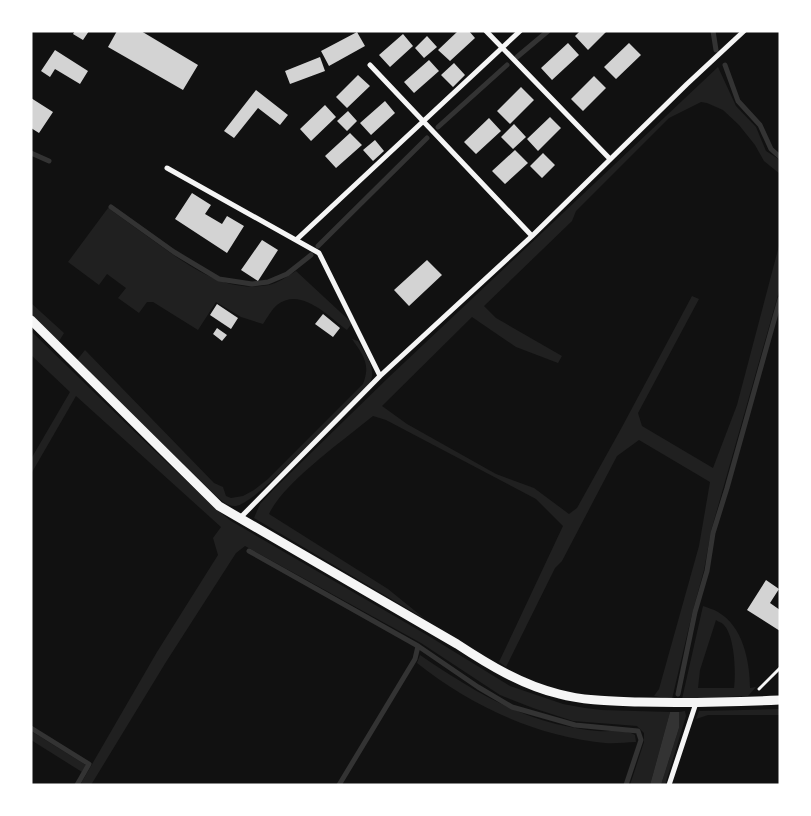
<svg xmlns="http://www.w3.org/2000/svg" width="811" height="816" viewBox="0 0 811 816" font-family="'Work Sans',sans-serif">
<rect width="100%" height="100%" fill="#111"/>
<!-- green -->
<path fill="#202020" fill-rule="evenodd" d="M 718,67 L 736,106 L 756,127 L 766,151 L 780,160 L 780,174 L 764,161 L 755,145 L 739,125 L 723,110 L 707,103 L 701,102 L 669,118 L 576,211 L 572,221 L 484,306 L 496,318 L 562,356 L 558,363 L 516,347 L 472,317 L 382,406 L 407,424 L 496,474 L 534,488 L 569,514 L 577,508 L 622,427 L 692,296 L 699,299 L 638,413 L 642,426 L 713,468 L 737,405 L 780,242 L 780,288 L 711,531 L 704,570 L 692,614 L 672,699 L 654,696 L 659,689 L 699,546 L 710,482 L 639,440 L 617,456 L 562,561 L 555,568 L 506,667 L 499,662 L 563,526 L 536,499 L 386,420 L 373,416 C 345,439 283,483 269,514 L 388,589 L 425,619 L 254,518 L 260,504 L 274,489 L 389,377 Z
M 108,208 C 126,221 143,233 161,246 C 193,269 227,293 269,285 C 278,283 288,276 296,271 L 352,323 L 347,330 C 329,317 301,286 277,305 C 272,309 267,318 263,324 L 241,317 L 216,302 L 198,330 L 153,302 L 147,302 L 139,313 L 118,298 L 126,288 L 107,274 L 99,285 L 68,262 Z
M 31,303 L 64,333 L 58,343 L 31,317 Z
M 31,331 L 136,433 L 216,509 L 231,521 L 427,635 L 510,686 L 563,704 L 585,708 L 602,710 L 670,712 L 650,785 L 630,785 L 644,742 L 644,733 L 637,726 L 573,721 L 533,708 L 500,695 L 421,643 L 245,546 L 236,553 L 166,662 L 91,785 L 80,785 L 157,652 L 218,555 L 213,538 L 221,527 L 76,396 L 31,474 L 31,459 L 70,392 L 31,355 Z
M 352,339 L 358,341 C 365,354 377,367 370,383 C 349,403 257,504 236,506 C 227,507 220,499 213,493 L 77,360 L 85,350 L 214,483 L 223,487 L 226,496 L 231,498 L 243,496 L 254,490 L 268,479 L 363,384 C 371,364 363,355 352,339 Z
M 703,606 C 708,608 713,609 718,612 C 743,626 750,662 750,688 L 756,687 L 748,696 L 682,699 ZM 716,620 C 718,622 721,622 723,624 C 735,635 736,673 734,688 L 698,688 L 700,670 Z
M 420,655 C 463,684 505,711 556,724 C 570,727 584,730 598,731 C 610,732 624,729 635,735 L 636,742 C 626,742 615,744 605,743 C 536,736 471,706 417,663 Z
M 780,709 L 780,715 L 708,715 L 696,719 L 699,711 Z
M 685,711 L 686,716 L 665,785 L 661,785 L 679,728 L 679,712 Z
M 31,731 L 86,765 L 82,772 L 31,740 Z"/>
<!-- water -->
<path fill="#333" d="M 670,712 L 679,712 L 679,728 L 661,785 L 650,785 Z"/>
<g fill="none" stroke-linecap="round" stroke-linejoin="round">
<!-- stream -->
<path stroke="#333" stroke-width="5" d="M 713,31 L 716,50
M 517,57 L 548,31
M 725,65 L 738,101 L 760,125 L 771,149 L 780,157
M 438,127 L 507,65
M 31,153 L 49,161
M 111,207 L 174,252 L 219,279 L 252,284 L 268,282 L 287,274 L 311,255
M 318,246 L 427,138
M 249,551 L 418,646 L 478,687 L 512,707 L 575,725 L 638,731 L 641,740 L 626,785
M 678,694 L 695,612 L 707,571 L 713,533 L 727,488 L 780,299
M 31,728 L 89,764 L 77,785
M 339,785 L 415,659 L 418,646"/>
</g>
<!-- building -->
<path fill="#d3d3d3" d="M 75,31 L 89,31 L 83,40 L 73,34 Z
M 117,31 L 141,31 L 198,65 L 183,90 L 108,47 Z
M 458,31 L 469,31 L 475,38 L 450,61 L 438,50 Z
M 580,31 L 607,31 L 588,50 L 575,36 Z
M 357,32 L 365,46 L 329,66 L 321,51 Z
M 403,34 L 413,46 L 390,67 L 379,55 Z
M 427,36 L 437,47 L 424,58 L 415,48 Z
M 568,43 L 579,55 L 552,80 L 541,68 Z
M 629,43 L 641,55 L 616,79 L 604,67 Z
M 55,50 L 88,71 L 80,84 L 55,69 L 50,77 L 41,71 Z
M 320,57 L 325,71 L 290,84 L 285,71 Z
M 429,60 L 439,71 L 414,93 L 404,82 Z
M 454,63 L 465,75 L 453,87 L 441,75 Z
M 358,75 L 370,86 L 347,108 L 336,97 Z
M 594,76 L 606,88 L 583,111 L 571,99 Z
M 521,87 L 534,100 L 510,124 L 497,111 Z
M 256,90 L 288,115 L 280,125 L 258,108 L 234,138 L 224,131 Z
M 31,98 L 53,112 L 39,133 L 31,128 Z
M 385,101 L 395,113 L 371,135 L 360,123 Z
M 325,105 L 336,117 L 311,141 L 300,129 Z
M 348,111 L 357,121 L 347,131 L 337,121 Z
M 550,117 L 561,128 L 538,151 L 527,139 Z
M 489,118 L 501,131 L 476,154 L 464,142 Z
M 514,124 L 526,137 L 513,149 L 501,137 Z
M 350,133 L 362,145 L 336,168 L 325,156 Z
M 375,140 L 384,151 L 373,161 L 363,150 Z
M 515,150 L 528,163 L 505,184 L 492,171 Z
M 543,153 L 555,165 L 542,178 L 530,166 Z
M 192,193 L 211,205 L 205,214 L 222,224 L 227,216 L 244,226 L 227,253 L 175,219 Z
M 262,240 L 278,250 L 258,281 L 241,270 Z
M 427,260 L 442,275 L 409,306 L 394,290 Z
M 217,304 L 238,318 L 231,329 L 210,315 Z
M 323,314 L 340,328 L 333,337 L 315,324 Z
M 217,328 L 227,335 L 222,341 L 213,334 Z
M 766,580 L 779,589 L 770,603 L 780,610 L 780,631 L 747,610 Z"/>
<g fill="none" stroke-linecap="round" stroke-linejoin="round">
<!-- path -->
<path stroke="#f5f5f5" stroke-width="3" d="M 759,689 L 780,668"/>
<!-- minor -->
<path stroke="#f5f5f5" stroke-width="5" d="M 486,31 L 610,159
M 370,65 L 532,236
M 167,168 L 319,253 L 380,376
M 296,240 L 520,31
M 240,518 L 380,376 L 532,236 L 687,84 L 744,31
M 669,785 L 696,703"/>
<!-- tertiary -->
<path stroke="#f5f5f5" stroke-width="9" d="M 31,320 L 219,506 L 457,644 C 489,665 522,685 559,694 C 585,701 612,701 639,702 C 686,703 733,702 780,700"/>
</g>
<!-- border -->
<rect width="811" height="816" fill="none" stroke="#ffffff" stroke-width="65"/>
</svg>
